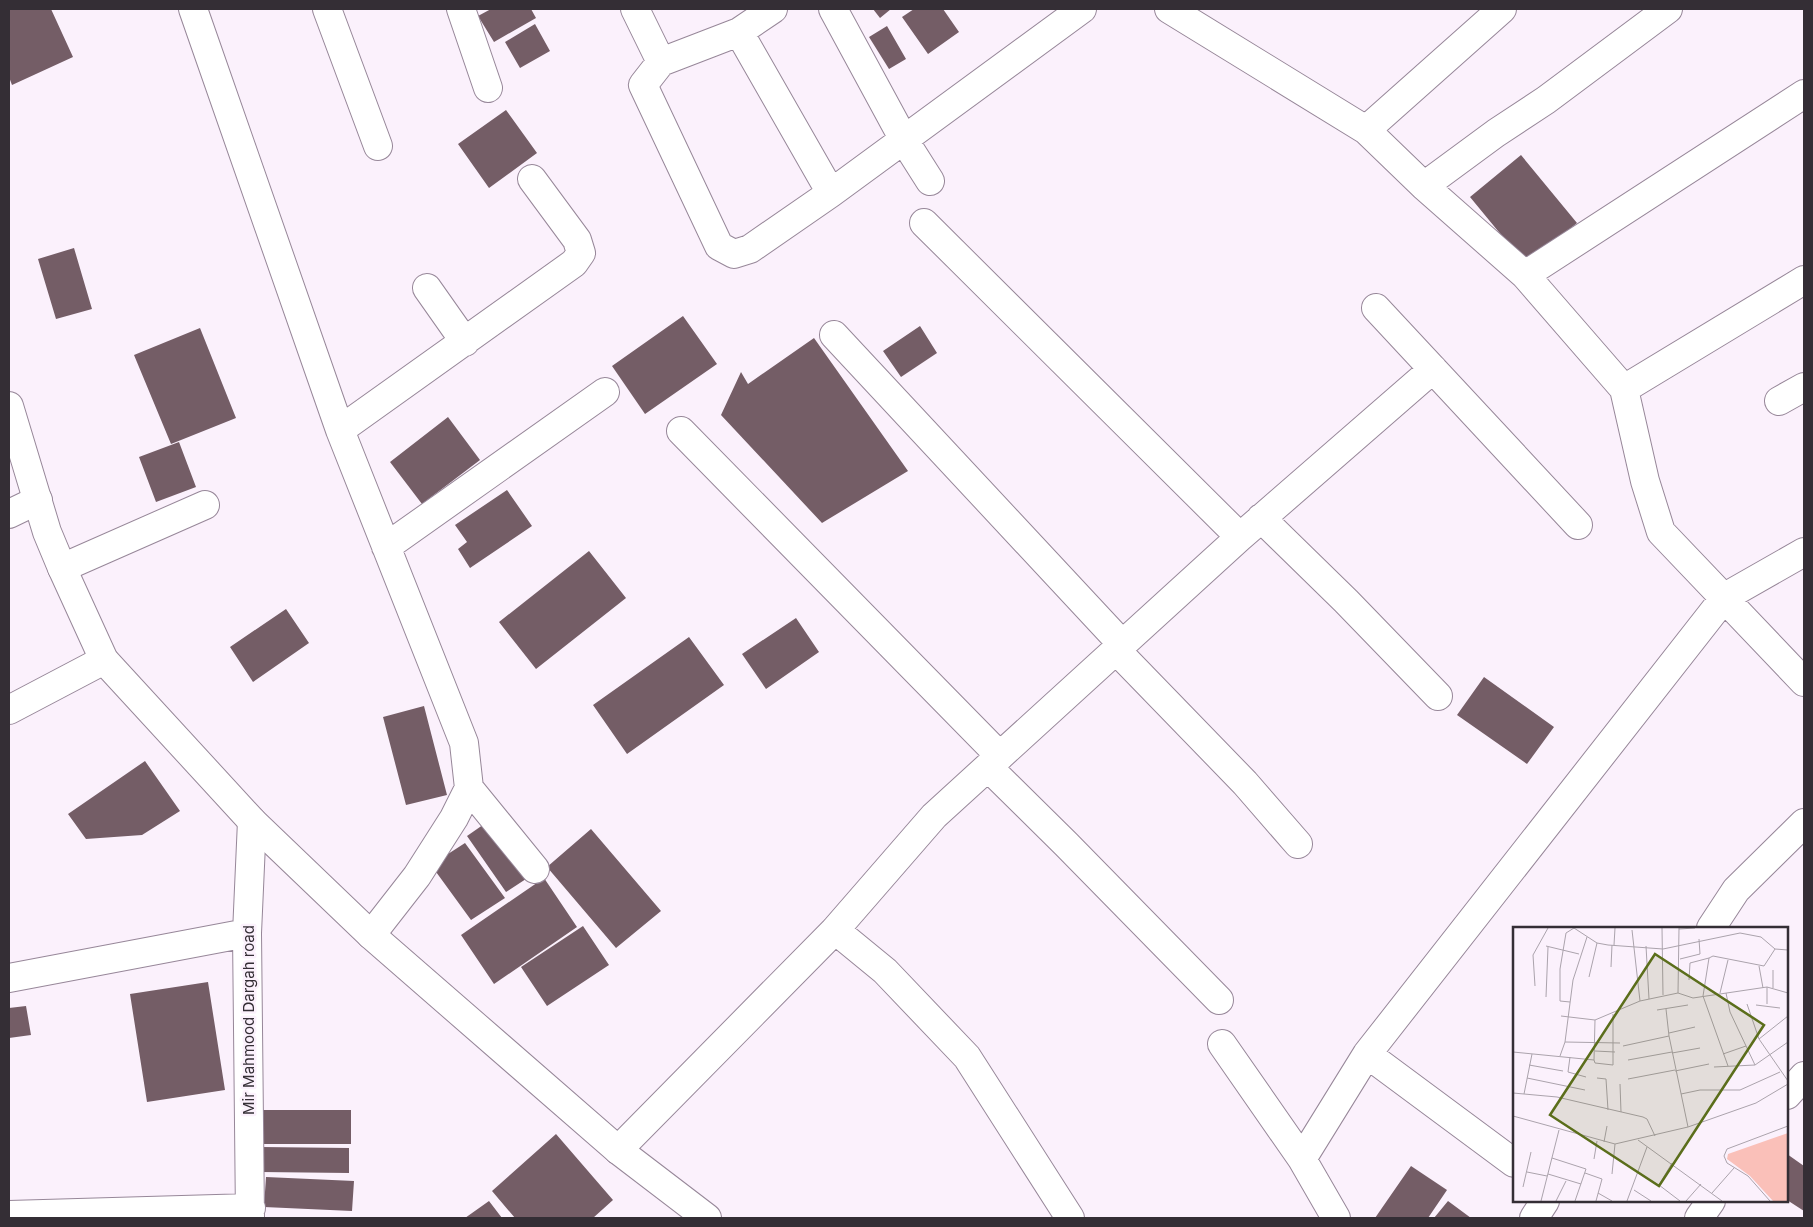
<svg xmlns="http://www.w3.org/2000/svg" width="1813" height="1227" viewBox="0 0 1813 1227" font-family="Inter,sans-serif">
<rect width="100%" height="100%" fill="#fbf1fc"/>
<!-- building -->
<path fill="#745d66" d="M 9,9 L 51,9 L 73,57 L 12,85 L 9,77 Z
M 491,9 L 531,9 L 536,18 L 494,42 L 478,16 Z
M 873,9 L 891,9 L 880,18 Z
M 914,9 L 943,9 L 959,32 L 928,54 L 902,17 Z
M 535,24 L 550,51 L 520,68 L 505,42 Z
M 887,26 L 906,59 L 889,69 L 869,37 Z
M 506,110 L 537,153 L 489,188 L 458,144 Z
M 1521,155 L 1577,223 L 1526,265 L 1470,197 Z
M 74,248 L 92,309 L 56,319 L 38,259 Z
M 683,316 L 717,364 L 645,414 L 612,366 Z
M 920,326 L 937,353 L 901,377 L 883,351 Z
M 200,328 L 236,418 L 171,444 L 134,355 Z
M 814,338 L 908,471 L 822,523 L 721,415 L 741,372 L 748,384 Z
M 448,417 L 480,460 L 422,504 L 390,462 Z
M 179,442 L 196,487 L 156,502 L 139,457 Z
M 507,490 L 532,526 L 470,568 L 458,549 L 467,542 L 455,525 Z
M 589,551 L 626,598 L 536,669 L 499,622 Z
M 286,609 L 309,643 L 253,682 L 230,647 Z
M 796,618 L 819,652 L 766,689 L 742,654 Z
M 689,637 L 724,685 L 627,754 L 593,705 Z
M 1484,677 L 1554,727 L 1527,764 L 1457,715 Z
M 424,706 L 447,795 L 406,805 L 383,717 Z
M 145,761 L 180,811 L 142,835 L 86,839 L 68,814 Z
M 490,820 L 529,877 L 506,892 L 467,836 Z
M 591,829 L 661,911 L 616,948 L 547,867 Z
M 465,843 L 505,898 L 471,920 L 431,865 Z
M 544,878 L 577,927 L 494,984 L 461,935 Z
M 583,926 L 609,965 L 547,1006 L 521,967 Z
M 208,982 L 225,1090 L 147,1102 L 130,994 Z
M 26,1006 L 31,1035 L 9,1038 L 9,1008 Z
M 262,1110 L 351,1110 L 351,1144 L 262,1144 Z
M 556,1134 L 613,1200 L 593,1218 L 515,1218 L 492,1191 Z
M 261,1147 L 349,1148 L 349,1173 L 261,1172 Z
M 1787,1154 L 1804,1166 L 1804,1211 L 1787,1200 Z
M 1411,1166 L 1447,1190 L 1428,1218 L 1375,1218 Z
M 266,1177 L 354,1181 L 352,1211 L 264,1207 Z
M 489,1201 L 502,1218 L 465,1218 Z
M 1448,1201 L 1471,1218 L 1434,1218 Z"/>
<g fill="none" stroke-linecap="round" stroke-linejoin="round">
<!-- minor casing -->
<g stroke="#978799" stroke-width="30">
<path id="minor" d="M 193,9 L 340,430 L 464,743 L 469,788 L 454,818 L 417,876 L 371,935
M 327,9 L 378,146
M 461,9 L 488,88
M 635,9 L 661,62 L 643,85 L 719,246 L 734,254 L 750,249 L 831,193 L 1082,9
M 833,9 L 904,140 L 930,181
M 1169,9 L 1366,130 L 1424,186 L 1525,275 L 1624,389 L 1645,481 L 1661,532 L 1804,682
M 739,32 L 831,193
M 661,62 L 739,32 L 773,9
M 1366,130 L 1502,9
M 1424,186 L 1496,133 L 1546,100 L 1668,9
M 1525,275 L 1804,94
M 427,288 L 465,342
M 1376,308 L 1578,525
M 834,335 L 1122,644
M 1624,389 L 1804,280
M 1779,401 L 1804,387
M 340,430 L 574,263 L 581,253 L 577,240 L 532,179
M 681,431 L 1000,756
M 9,514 L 38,500
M 1261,518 L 1346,601 L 1438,696
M 1240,537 L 1433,369
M 386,547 L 605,392
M 62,568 L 205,505
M 1116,650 L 1245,783 L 1298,844
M 9,710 L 104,660
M 988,767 L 1066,844 L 1219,1000
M 469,788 L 535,869
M 1711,928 L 1736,890 L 1804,823
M 835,930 L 885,971 L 967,1057 L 1070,1218
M 9,978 L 247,933
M 1222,1044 L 1302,1159 L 1336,1218
M 1367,1054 L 1514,1163
M 1787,1095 L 1804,1076
M 618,1150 L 835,930 L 934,816 L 1240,537 L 924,223
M 1302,1159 L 1367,1054 L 1725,597 L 1804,552
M 9,1215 L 251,1208
M 250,1218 L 247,933 L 252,821
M 1534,1218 L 1545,1201
M 1699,1218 L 1711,1201"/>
</g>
<!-- secondary casing -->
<g stroke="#978799" stroke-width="30">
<path id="secondary" d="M 9,406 L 47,532 L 62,568 L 104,660 L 252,821 L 371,935 L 618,1150 L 707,1218"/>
</g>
<!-- minor -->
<use href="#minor" stroke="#fff" stroke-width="28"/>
<!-- secondary -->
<use href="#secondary" stroke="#fff" stroke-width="28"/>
</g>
<g text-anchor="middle" stroke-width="5" stroke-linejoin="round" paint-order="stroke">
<!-- street labels -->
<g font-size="15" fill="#342e35" stroke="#fbf1fc">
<text transform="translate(249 1020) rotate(-90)" y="5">Mir Mahmood Dargah road</text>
</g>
</g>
<!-- overview -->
<g transform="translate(1513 927)">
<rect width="275" height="275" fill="#fbf1fc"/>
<path d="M 275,206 L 275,274 L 260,274 L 237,249 L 214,232 L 215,227 Z" fill="#fac0b9"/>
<path fill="none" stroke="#aba3ac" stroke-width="1" d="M 61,1 L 84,16 L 95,18 L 150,22 L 227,6 L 248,10 L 262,22 L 275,23M 149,1 L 150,68M 166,2 L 182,1M 119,3 L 127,74M 101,18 L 102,1M 33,19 L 66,27M 133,19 L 136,72M 167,32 L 187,27 L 186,12M 246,39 L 250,61M 98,40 L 99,18M 76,50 L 84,16M 176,53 L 177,36 L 196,31M 22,59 L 20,28 L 35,1M 260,61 L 260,43M 165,66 L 166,1M 207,66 L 215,33M 213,66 L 217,85 L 242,138M 33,70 L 35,20M 57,75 L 47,74 L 47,42 L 53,6 L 61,1M 234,77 L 246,112 L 275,154M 254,77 L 254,60M 243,78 L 267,81M 153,82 L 156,109M 144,83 L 175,78M 48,89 L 82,93 L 127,74 L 165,66 L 180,71 L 254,60 L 275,66M 156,106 L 182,100M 246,112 L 275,89M 52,115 L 60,53 L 74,10M 110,119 L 156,109 L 175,200M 82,124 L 102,125M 0,125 L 81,133 L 82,136 L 100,138 L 100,87M 159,126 L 187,121M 210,127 L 233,119M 47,129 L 52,115 L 107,116M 57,130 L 55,145 L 73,150M 81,133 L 82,93M 115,133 L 159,125M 16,138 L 50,144M 215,139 L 190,69 L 196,31 L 200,29 L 251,39 L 262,22M 201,140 L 242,138 L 275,115M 162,144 L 196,137M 14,151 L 72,163M 84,151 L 93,152 L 95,183M 115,152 L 162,143M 107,157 L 108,185M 0,166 L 44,170 L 130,190 L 134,192 L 142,209M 11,167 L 19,127M 168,167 L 187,163 L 227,163 L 267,145M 0,189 L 102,217 L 175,200 L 243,176 L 275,157M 125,213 L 209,274M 91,215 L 94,199M 39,231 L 73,242 L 62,274M 81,232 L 84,214M 159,236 L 146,258 L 167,274M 14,245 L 34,249M 72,246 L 89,252 L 83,274M 35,247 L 68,257M 99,247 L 102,217M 10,260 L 18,225M 121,263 L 138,274M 85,266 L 99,274M 199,266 L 221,241M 28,274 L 46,203M 43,274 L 53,254M 114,274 L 134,220M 173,274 L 188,257M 257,274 L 235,249 L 214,236 L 211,229 L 214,222 L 275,199"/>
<path fill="#5b6e1b" fill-opacity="0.15" stroke="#5b6e1b" stroke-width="2.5" d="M 142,27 L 251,98 L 146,259 L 37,188 Z"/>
<rect width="275" height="275" fill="none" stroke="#342e35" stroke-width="2.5"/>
</g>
<!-- border -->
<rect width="1813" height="1227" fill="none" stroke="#342e35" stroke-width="20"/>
</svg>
